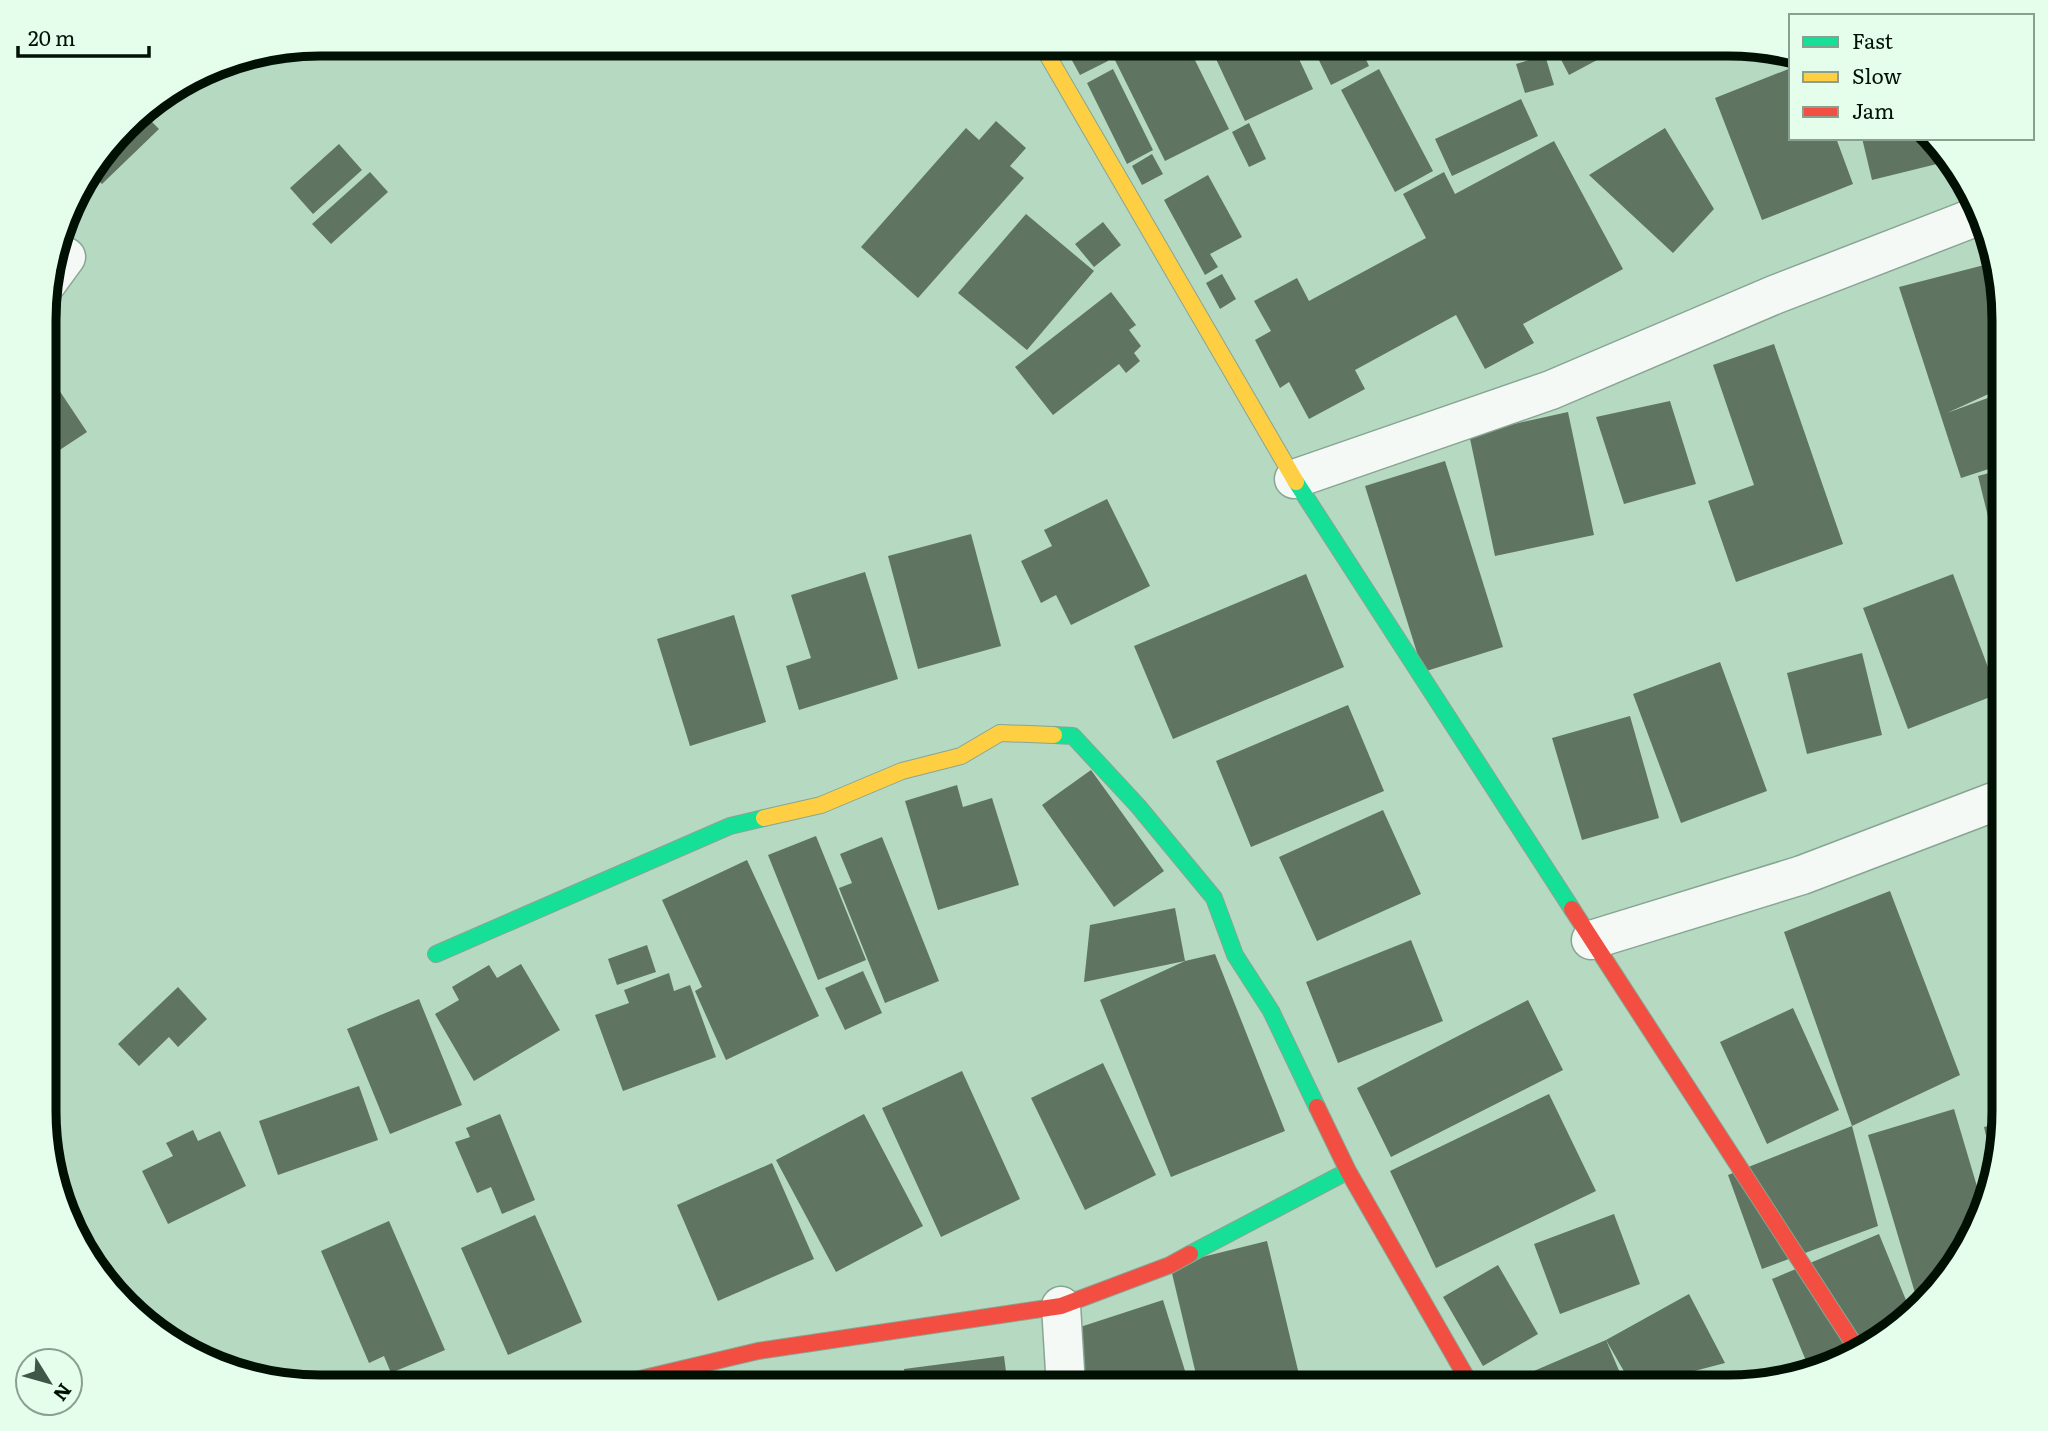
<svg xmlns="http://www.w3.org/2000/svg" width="2048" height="1431" viewBox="0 0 2048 1431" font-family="Literata,serif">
<rect width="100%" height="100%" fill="#b5d9c1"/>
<!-- building -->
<path fill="#5f7461" d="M 1063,44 L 1099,44 L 1108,61 L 1080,75 Z
M 1107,44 L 1187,44 L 1229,129 L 1165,161 Z
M 1209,44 L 1292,44 L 1313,89 L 1245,121 Z
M 1311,44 L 1359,44 L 1369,66 L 1331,85 Z
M 1553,44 L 1627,44 L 1569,75 Z
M 1545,55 L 1554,85 L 1525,93 L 1516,64 Z
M 1791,68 L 1791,138 L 1836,138 L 1853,184 L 1762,220 L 1715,98 Z
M 1113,69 L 1153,150 L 1127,164 L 1087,83 Z
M 1379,69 L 1433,171 L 1395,192 L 1341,90 Z
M 1521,99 L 1538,136 L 1452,176 L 1435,139 Z
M 141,111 L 159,129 L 102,184 L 91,173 Z
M 996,121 L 1026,148 L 1010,166 L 1024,178 L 918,298 L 861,247 L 966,128 L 979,140 Z
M 1249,123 L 1266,159 L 1249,167 L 1232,132 Z
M 1665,128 L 1714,209 L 1673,253 L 1589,175 Z
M 1862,138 L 1929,138 L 1949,161 L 1872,180 Z
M 1554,141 L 1623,269 L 1523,324 L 1534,343 L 1485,369 L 1456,315 L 1355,370 L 1365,389 L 1309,419 L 1289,382 L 1280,388 L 1255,340 L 1271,331 L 1254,301 L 1297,278 L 1309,301 L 1426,238 L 1403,194 L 1444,172 L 1455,194 Z
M 339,144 L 362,170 L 313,214 L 290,188 Z
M 1152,154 L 1163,174 L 1142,185 L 1132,166 Z
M 370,172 L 388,192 L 331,244 L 312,224 Z
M 1208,175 L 1242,237 L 1210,254 L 1218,267 L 1205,275 L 1164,200 Z
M 1026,214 L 1094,271 L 1027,350 L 958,293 Z
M 1103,222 L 1121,245 L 1094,267 L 1075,244 Z
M 1992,263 L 2004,302 L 2004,387 L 1947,413 L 2004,392 L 2004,464 L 1961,478 L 1899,287 Z
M 1222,274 L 1236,299 L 1220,309 L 1206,283 Z
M 1111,292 L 1136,325 L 1129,330 L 1141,346 L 1134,353 L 1140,361 L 1126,373 L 1119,364 L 1053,415 L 1015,367 Z
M 1774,344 L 1843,544 L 1736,582 L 1708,501 L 1754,485 L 1713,365 Z
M 55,384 L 87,432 L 46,459 L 46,390 Z
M 1670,401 L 1696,484 L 1624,504 L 1596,417 Z
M 1568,412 L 1594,535 L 1495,556 L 1469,434 Z
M 1445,461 L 1503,647 L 1423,672 L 1365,486 Z
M 2004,469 L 2004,577 L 2003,577 L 1978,476 Z
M 1107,499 L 1150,586 L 1071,625 L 1056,595 L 1041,603 L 1021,561 L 1052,546 L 1044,530 Z
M 971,534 L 1001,646 L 918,669 L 888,556 Z
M 865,572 L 898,679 L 799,710 L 786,666 L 811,658 L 791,595 Z
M 1306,574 L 1344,667 L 1173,739 L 1134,646 Z
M 1953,574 L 1998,694 L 1908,729 L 1863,608 Z
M 734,615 L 766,722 L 690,746 L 657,639 Z
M 1862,653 L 1882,735 L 1807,754 L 1787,673 Z
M 1720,662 L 1767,791 L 1681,823 L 1633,694 Z
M 1348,705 L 1384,791 L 1251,847 L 1216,761 Z
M 1630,716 L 1659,818 L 1582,840 L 1552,738 Z
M 1091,770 L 1164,871 L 1114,907 L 1042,805 Z
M 957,785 L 963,807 L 992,798 L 1019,885 L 938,910 L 905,801 Z
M 1383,810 L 1421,894 L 1317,941 L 1279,857 Z
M 816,836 L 866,960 L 818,980 L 768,855 Z
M 882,837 L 939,981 L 885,1003 L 839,888 L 852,883 L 840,854 Z
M 747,860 L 819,1016 L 726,1060 L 695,991 L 702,987 L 662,900 Z
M 1890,891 L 1960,1075 L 1852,1126 L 1784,932 Z
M 1175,908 L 1185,961 L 1084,982 L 1090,925 Z
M 1411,940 L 1443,1021 L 1338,1063 L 1306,982 Z
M 647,945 L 656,972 L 617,985 L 608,959 Z
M 1215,954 L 1285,1131 L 1171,1177 L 1100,1000 L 1185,961 Z
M 521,964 L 560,1030 L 474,1081 L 435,1014 L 459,1000 L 452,987 L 489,965 L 497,978 Z
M 863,971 L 882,1013 L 845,1030 L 825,988 Z
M 669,973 L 674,991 L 690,985 L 716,1057 L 623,1091 L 595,1015 L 629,1003 L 624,990 Z
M 178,987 L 207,1019 L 178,1047 L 169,1037 L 139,1066 L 118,1044 Z
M 419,999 L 462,1105 L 390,1134 L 347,1029 Z
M 1528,1000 L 1563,1070 L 1391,1157 L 1357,1088 Z
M 1793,1008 L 1839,1110 L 1767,1144 L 1720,1042 Z
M 1103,1063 L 1156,1175 L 1085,1210 L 1031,1098 Z
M 962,1071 L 1020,1199 L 941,1237 L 882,1108 Z
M 359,1086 L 378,1140 L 278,1175 L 259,1121 Z
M 1549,1094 L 1596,1191 L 1436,1268 L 1390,1171 Z
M 1954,1109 L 1984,1210 L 1947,1279 L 1918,1303 L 1868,1135 Z
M 500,1114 L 535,1200 L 502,1214 L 491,1187 L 477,1193 L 455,1142 L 470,1137 L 466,1128 Z
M 864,1114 L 923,1226 L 836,1272 L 776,1160 Z
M 2004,1122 L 2004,1129 L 1995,1175 L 1984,1127 Z
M 1852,1126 L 1878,1226 L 1762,1269 L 1728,1175 Z
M 193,1130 L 198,1141 L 220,1131 L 246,1186 L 168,1224 L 142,1171 L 173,1156 L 166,1143 Z
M 772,1163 L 814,1259 L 718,1301 L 677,1205 Z
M 1614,1214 L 1640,1284 L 1560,1314 L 1534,1244 Z
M 535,1215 L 582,1322 L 508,1355 L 461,1248 Z
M 389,1221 L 445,1350 L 391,1373 L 384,1356 L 369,1363 L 321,1251 Z
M 1879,1234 L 1910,1310 L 1851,1359 L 1809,1368 L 1772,1279 Z
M 1267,1241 L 1302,1387 L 1199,1387 L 1170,1265 Z
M 1498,1265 L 1538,1334 L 1483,1366 L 1443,1297 Z
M 1689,1294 L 1725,1363 L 1633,1387 L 1606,1340 Z
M 1163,1300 L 1190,1387 L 1089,1387 L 1071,1330 Z
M 1606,1340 L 1626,1387 L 1527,1387 L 1522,1376 Z
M 1004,1356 L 1008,1387 L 906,1387 L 904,1369 Z
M 848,1379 L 851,1387 L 828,1387 Z"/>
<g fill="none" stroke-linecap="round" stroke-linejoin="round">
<!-- street casing -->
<g stroke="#88a593" stroke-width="41">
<path id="street" d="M 47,283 L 66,257
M 1294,479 L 1551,390 L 1774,295 L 1978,216
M 1591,940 L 1802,875 L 2004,798
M 1061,1306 L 1066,1387"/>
</g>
<!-- fast casing -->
<g stroke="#88a593" stroke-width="18">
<path id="fast" d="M 1296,482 L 1572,909
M 1054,735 L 1073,736 L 1138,806 L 1214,898 L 1235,955 L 1271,1011 L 1317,1107
M 436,954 L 730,826 L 764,818
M 1190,1254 L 1348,1171"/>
</g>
<!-- slow casing -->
<g stroke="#88a593" stroke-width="18">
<path id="slow" d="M 1041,44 L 1296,482
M 764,818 L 821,805 L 902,771 L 961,756 L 1000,733 L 1054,735"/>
</g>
<!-- jam casing -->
<g stroke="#88a593" stroke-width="18">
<path id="jam" d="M 1572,909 L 1859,1352
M 1317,1107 L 1348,1171 L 1472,1387
M 606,1387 L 758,1351 L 1061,1306 L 1170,1265 L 1190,1254"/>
</g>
<!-- street -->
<use href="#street" stroke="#f4f9f6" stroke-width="38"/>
<!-- fast -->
<use href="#fast" stroke="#16e098" stroke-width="16"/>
<!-- slow -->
<use href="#slow" stroke="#ffcf43" stroke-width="16"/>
<!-- jam -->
<use href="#jam" stroke="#f24e42" stroke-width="16"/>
</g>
<!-- crop -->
<path d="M0 0H2048V1431H0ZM320 56H1728A264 264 0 0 1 1992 320V1111A264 264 0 0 1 1728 1375H320A264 264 0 0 1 56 1111V320A264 264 0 0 1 320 56Z" fill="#e5feec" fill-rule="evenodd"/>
<path fill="none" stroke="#001104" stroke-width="9" d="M320 56H1728A264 264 0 0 1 1992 320V1111A264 264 0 0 1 1728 1375H320A264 264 0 0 1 56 1111V320A264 264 0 0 1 320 56Z"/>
<!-- legend -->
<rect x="1789" y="14" width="245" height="126" fill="#e5feec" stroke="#899f8f" stroke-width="2"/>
<rect x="1803" y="37" width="35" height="10" fill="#16e098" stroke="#899f8f" stroke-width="2"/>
<text x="1852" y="49" font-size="21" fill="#001104">Fast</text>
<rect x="1803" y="72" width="35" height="10" fill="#ffcf43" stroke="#899f8f" stroke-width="2"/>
<text x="1852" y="84" font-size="21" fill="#001104">Slow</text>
<rect x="1803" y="107" width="35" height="10" fill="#f24e42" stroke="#899f8f" stroke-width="2"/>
<text x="1852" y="119" font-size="21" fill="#001104">Jam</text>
<!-- north arrow -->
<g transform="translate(49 1382) rotate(127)"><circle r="33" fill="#e5feec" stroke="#899f8f" stroke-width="2"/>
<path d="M0-5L12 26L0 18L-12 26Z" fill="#3f5746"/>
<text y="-10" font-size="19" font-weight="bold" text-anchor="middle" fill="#001104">N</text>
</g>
<!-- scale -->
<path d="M18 46v10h131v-10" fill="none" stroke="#001104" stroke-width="3.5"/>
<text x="28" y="46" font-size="21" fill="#001104" stroke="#e5feec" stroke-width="5" paint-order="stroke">20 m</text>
</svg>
